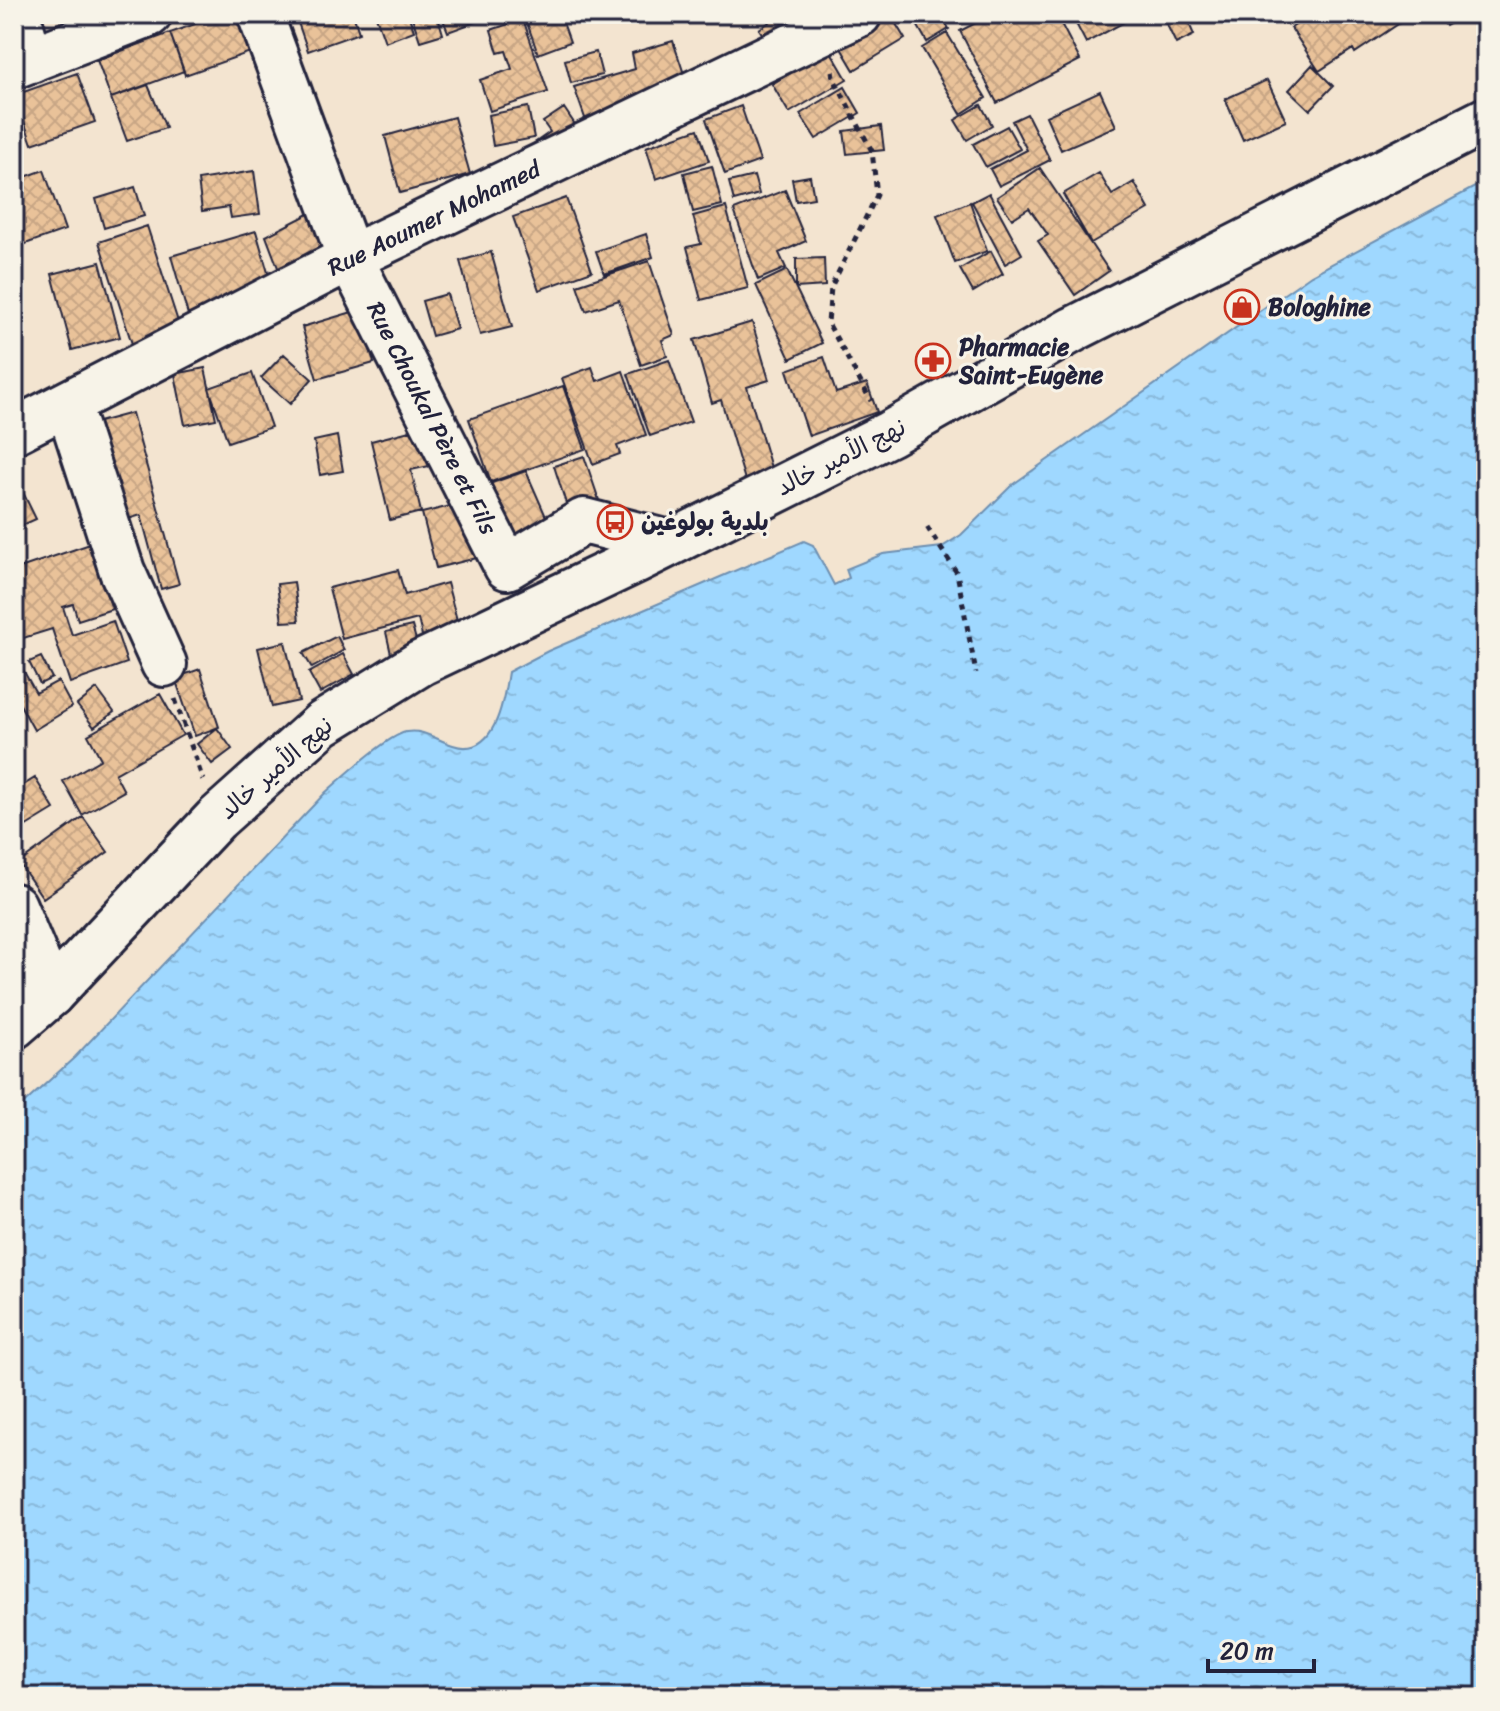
<svg xmlns="http://www.w3.org/2000/svg" width="1500" height="1711" viewBox="0 0 1500 1711" font-family="Sriracha,'Playpen Sans Arabic',sans-serif">
<defs>
<pattern id="water-ripples" width="26" height="14" patternUnits="userSpaceOnUse" patternTransform="scale(2)"><rect width="26" height="14" fill="#9fd8ff"/><path d="M2 4q2-2 4 0t4 0M15 11q2-2 4 0t4 0" fill="none" stroke="#89b9db"/></pattern>
<pattern id="building-cross-hatch" width="8" height="8" patternUnits="userSpaceOnUse" patternTransform="scale(2)"><rect width="8" height="8" fill="#e9c299"/><path d="M0 0l8 8M0 8l8-8" fill="none" stroke="#c8a685"/></pattern>
</defs>
<rect width="100%" height="100%" fill="#f3e4d0"/>
<filter id="ink" filterUnits="userSpaceOnUse"><feTurbulence type="fractalNoise" baseFrequency=".0125" numOctaves="2"/><feDisplacementMap in="SourceGraphic" scale="16" xChannelSelector="R" yChannelSelector="G"/><feConvolveMatrix kernelMatrix="1 2 1 2 8 2 1 2 1" color-interpolation-filters="sRGB"/></filter>
<g filter="url(#ink)">
<!-- water -->
<path fill="url(#water-ripples)" stroke="#6d8fb1" stroke-width="2" d="M 1486,181 L 1486,1697 L 14,1697 L 14,1114 L 18,1109 L 75,1057 L 326,792 C 342,778 387,736 406,732 C 425,729 436,740 453,745 C 495,759 504,700 508,672 L 548,651 L 804,541 L 813,545 L 834,585 L 849,578 L 846,569 L 883,554 L 942,547 L 961,535 L 1012,485 L 1311,275 Z"/>
<!-- building -->
<path fill="url(#building-cross-hatch)" stroke="#22223b" stroke-width="2" d="M 223,14 L 250,14 L 262,48 L 185,75 L 170,33 Z
M 295,14 L 353,14 L 359,33 L 308,51 Z
M 375,14 L 408,14 L 414,31 L 385,42 Z
M 411,14 L 437,14 L 443,34 L 420,41 Z
M 441,14 L 497,14 L 448,32 Z
M 524,14 L 560,14 L 570,42 L 538,54 Z
M 782,14 L 808,14 L 812,21 L 771,47 L 759,29 Z
M 885,14 L 890,14 L 905,39 L 854,70 L 838,43 Z
M 928,14 L 941,14 L 949,29 L 927,42 L 915,21 Z
M 993,14 L 1056,14 L 1080,60 L 997,103 L 960,31 Z
M 1071,14 L 1139,14 L 1086,43 Z
M 1162,14 L 1185,14 L 1194,35 L 1176,44 Z
M 1312,14 L 1408,14 L 1410,16 L 1355,53 L 1353,49 L 1319,71 L 1291,28 Z
M 1439,14 L 1468,14 L 1446,26 Z
M 523,19 L 548,92 L 490,111 L 480,80 L 512,69 L 506,51 L 498,53 L 491,30 Z
M 170,33 L 184,71 L 111,98 L 97,60 Z
M 947,33 L 986,98 L 961,114 L 922,48 Z
M 673,41 L 688,86 L 591,135 L 574,87 L 635,69 L 632,53 Z
M 830,50 L 847,79 L 789,113 L 772,84 Z
M 596,52 L 602,75 L 571,83 L 565,60 Z
M 1312,65 L 1333,86 L 1310,110 L 1289,90 Z
M 77,73 L 95,122 L 32,144 L 15,95 Z
M 1267,80 L 1286,121 L 1243,140 L 1225,99 Z
M 148,85 L 166,128 L 127,141 L 111,98 Z
M 845,87 L 860,113 L 816,139 L 800,114 Z
M 1100,91 L 1116,126 L 1061,150 L 1046,116 Z
M 981,105 L 992,125 L 967,140 L 955,120 Z
M 741,106 L 760,161 L 725,174 L 706,119 Z
M 528,107 L 534,138 L 493,146 L 488,115 Z
M 564,108 L 584,138 L 537,163 L 530,146 L 550,132 L 543,122 Z
M 1027,114 L 1050,160 L 999,186 L 990,169 L 1027,150 L 1012,121 Z
M 454,117 L 470,174 L 400,193 L 385,136 Z
M 881,126 L 884,150 L 847,154 L 844,131 Z
M 1007,126 L 1020,149 L 986,167 L 973,144 Z
M 698,129 L 709,161 L 656,179 L 646,147 Z
M 712,166 L 722,205 L 693,212 L 684,173 Z
M 1040,168 L 1109,271 L 1075,295 L 1038,241 L 1048,235 L 1029,208 L 1012,219 L 997,197 Z
M 44,170 L 65,230 L 14,248 L 14,181 Z
M 254,171 L 260,214 L 231,218 L 229,207 L 202,211 L 198,180 Z
M 1099,173 L 1112,195 L 1134,182 L 1149,209 L 1091,243 L 1063,194 Z
M 754,176 L 759,194 L 734,201 L 729,182 Z
M 810,176 L 814,198 L 796,201 L 792,179 Z
M 135,187 L 144,216 L 104,228 L 96,199 Z
M 785,190 L 806,241 L 779,253 L 786,268 L 758,280 L 734,210 Z
M 989,193 L 1022,254 L 1005,264 L 972,202 Z
M 566,198 L 592,271 L 539,290 L 513,217 Z
M 970,202 L 987,251 L 955,263 L 937,215 Z
M 328,204 L 341,255 L 283,281 L 266,236 Z
M 726,207 L 748,288 L 701,300 L 687,247 L 701,244 L 693,216 Z
M 147,226 L 181,331 L 133,347 L 99,242 Z
M 256,231 L 273,290 L 188,315 L 171,256 Z
M 646,234 L 653,257 L 604,274 L 596,251 Z
M 991,251 L 1003,274 L 973,292 L 960,269 Z
M 491,252 L 512,327 L 480,335 L 460,261 Z
M 824,258 L 825,286 L 796,288 L 796,259 Z
M 649,261 L 674,335 L 662,340 L 667,356 L 641,365 L 619,300 L 586,311 L 577,285 Z
M 100,262 L 120,337 L 72,350 L 52,274 Z
M 787,270 L 822,343 L 790,359 L 756,285 Z
M 447,294 L 457,329 L 432,336 L 422,301 Z
M 359,310 L 374,363 L 317,379 L 302,327 Z
M 752,322 L 769,380 L 747,387 L 772,471 L 745,480 L 721,400 L 712,403 L 694,340 Z
M 284,354 L 312,379 L 290,404 L 261,378 Z
M 824,357 L 836,393 L 867,383 L 877,412 L 809,436 L 787,370 Z
M 669,360 L 691,422 L 650,436 L 628,374 Z
M 592,367 L 597,381 L 623,371 L 646,435 L 617,446 L 620,454 L 593,464 L 562,378 Z
M 205,368 L 216,419 L 185,425 L 175,374 Z
M 252,373 L 271,427 L 228,442 L 209,388 Z
M 563,386 L 585,449 L 491,482 L 469,419 Z
M 132,413 L 179,584 L 161,589 L 141,515 L 125,520 L 80,427 Z
M 429,426 L 438,464 L 411,470 L 421,512 L 390,520 L 371,441 Z
M 337,436 L 343,471 L 320,475 L 314,441 Z
M 584,456 L 601,506 L 570,516 L 554,466 Z
M 526,471 L 551,528 L 510,554 L 478,488 Z
M 14,474 L 36,519 L 14,529 Z
M 471,501 L 485,556 L 436,568 L 422,513 Z
M 90,544 L 112,609 L 78,620 L 73,604 L 63,607 L 72,635 L 113,621 L 127,663 L 70,683 L 52,629 L 14,641 L 14,570 Z
M 398,570 L 405,595 L 447,583 L 461,635 L 424,644 L 418,619 L 342,639 L 329,588 Z
M 294,582 L 299,621 L 282,622 L 277,584 Z
M 412,626 L 418,647 L 391,654 L 386,632 Z
M 337,636 L 344,650 L 312,668 L 303,653 Z
M 285,642 L 299,701 L 272,707 L 258,648 Z
M 14,654 L 36,693 L 58,681 L 72,707 L 34,730 L 18,701 L 14,704 Z
M 343,654 L 354,674 L 320,693 L 309,673 Z
M 41,657 L 52,678 L 40,684 L 29,662 Z
M 200,669 L 219,727 L 195,736 L 175,678 Z
M 97,689 L 114,712 L 94,727 L 77,705 Z
M 160,694 L 183,735 L 115,774 L 124,791 L 82,815 L 63,781 L 101,759 L 88,735 Z
M 217,728 L 232,749 L 212,764 L 197,744 Z
M 35,778 L 54,809 L 18,831 L 14,825 L 14,791 Z
M 83,817 L 108,852 L 43,898 L 19,863 Z"/>
<g fill="none" stroke-linecap="round" stroke-linejoin="round">
<!-- minor casing -->
<g stroke="#22223b" stroke-width="50">
<path id="minor" d="M 17,14 L 31,60
M 260,14 L 350,258 L 507,567 L 584,521 L 669,543
M 68,404 L 122,571 L 164,664
M 14,431 L 350,258 L 859,14
M 14,906 L 51,994"/>
</g>
<!-- major casing -->
<g stroke="#22223b" stroke-width="50">
<path id="major" d="M 14,66 L 149,14
M 14,1026 L 51,994 L 216,819 L 322,724 L 421,663 L 637,560 L 889,434 L 1074,329 L 1486,120"/>
</g>
<!-- path -->
<path stroke="#22223b" stroke-width="5" stroke-dasharray="6 6" stroke-linecap="butt" d="M 832,71 L 833,77 L 872,151 L 877,195 L 831,287 L 828,323 L 871,401
M 927,527 L 957,573 L 976,673
M 175,699 L 203,780"/>
<!-- minor -->
<use href="#minor" stroke="#f7f3e8" stroke-width="44"/>
<!-- major -->
<use href="#major" stroke="#f7f3e8" stroke-width="44"/>
</g>
</g>
<!-- icons -->
<defs>
<g id="shop-ring" transform="scale(1.8)"><circle r="9.5" fill="#f7f3e8" stroke="#c8321e" stroke-width="1.5"/><path d="M-5-2.5h2.3a2.7 3.5 0 0 1 5.4 0H5L5.5 6h-11ZM-1.5-2.5h3a1.5 2.3 0 0 0-3 0Z" fill="#c8321e"/></g>
<g id="pharmacy-ring" transform="scale(1.8)"><circle r="9.5" fill="#f7f3e8" stroke="#c8321e" stroke-width="1.5"/><path d="M-2-6h4v4h4v4h-4v4h-4v-4h-4v-4h4Z" fill="#c8321e"/></g>
<g id="bus-ring" transform="scale(1.8)"><circle r="9.5" fill="#f7f3e8" stroke="#c8321e" stroke-width="1.5"/><path d="M-5-6H5V4H4V6H2V4H-2V6H-4V4H-5ZM-3.5-4V0h7V-4ZM-3.5 1.2v1.5H-2V1.2ZM2 1.2v1.5H3.5V1.2Z" fill="#c8321e"/></g>
</defs>
<g fill-rule="evenodd">
<use href="#shop-ring" x="1242" y="307"/>
<use href="#pharmacy-ring" x="933" y="361"/>
<use href="#bus-ring" x="615" y="522"/>
</g>
<g text-anchor="middle" stroke-width="6" stroke-linejoin="round" paint-order="stroke">
<!-- street labels -->
<g font-size="24" fill="#22223b" stroke="#f7f3e8">
<text transform="translate(434 218) rotate(-26)" y="8">Rue Aoumer Mohamed</text>
<text transform="translate(432 418) rotate(63)" y="8">Rue Choukal Père et Fils</text>
<text transform="translate(841 457) rotate(-27)" y="8">نهج الأمير خالد</text>
<text transform="translate(276 768) rotate(-41)" y="8">نهج الأمير خالد</text>
</g>
<!-- poi labels -->
<g font-size="24" font-weight="bold" fill="#22223b" stroke="#f7f3e8" text-anchor="start">
<text x="1268" y="315">Bologhine</text>
<text x="959" y="355">Pharmacie<tspan x="959" dy="28">Saint-Eugène</tspan></text>
<text x="641" y="530">بلدية بولوغين</text>
</g>
</g>
<!-- margin -->
<rect width="1500" height="1711" fill="none" stroke="#f7f3e8" stroke-width="48"/>
<rect x="24" y="24" width="1452" height="1663" fill="none" stroke="#22223b" stroke-width="3" filter="url(#ink)"/>
<!-- scale -->
<path d="M1208 1659v12h106v-12" fill="none" stroke="#22223b" stroke-width="4"/>
<text x="1220" y="1659" font-size="24" fill="#22223b" stroke="#f7f3e8" stroke-width="6" paint-order="stroke">20 m</text>
</svg>
